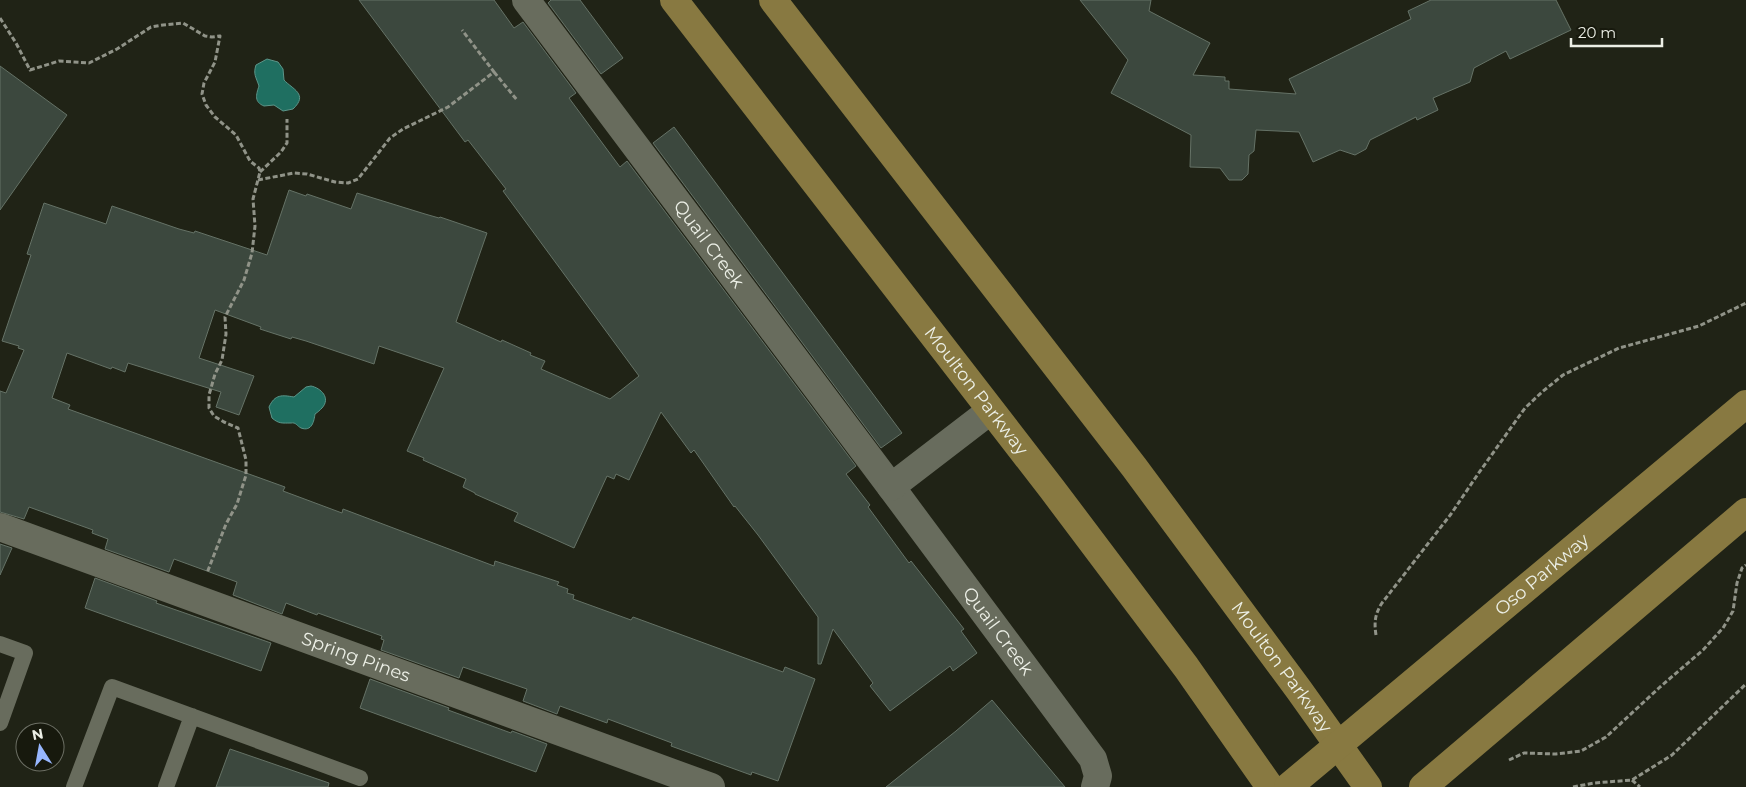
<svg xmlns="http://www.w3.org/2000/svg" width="1746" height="787" viewBox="0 0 1746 787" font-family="Montserrat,sans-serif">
<rect width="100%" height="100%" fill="#202316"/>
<!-- water -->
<path fill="#1f6f61" stroke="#5c9589" d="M 267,59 L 278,62 L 283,69 L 284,80 C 292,89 309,94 293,109 L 283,111 L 274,105 L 264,106 C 254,102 256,95 259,86 C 256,77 253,74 256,65 Z
M 311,386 C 321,388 331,398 322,408 C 320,410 318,412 315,414 C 314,421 312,432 301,428 C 297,426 296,422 291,423 C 282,423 279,424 272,418 L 269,407 C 275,394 282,395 294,397 L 306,387 Z"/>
<!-- building -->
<path fill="#3c483e" stroke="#657266" d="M 359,0 L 494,0 L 514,28 L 523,22 L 576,93 L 569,98 L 620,167 L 627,161 L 856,466 L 846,474 L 870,505 L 868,507 L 909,563 L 911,561 L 964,629 L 961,631 L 977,653 L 953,671 L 950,666 L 890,711 L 870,686 L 873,683 L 833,629 L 821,664 L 818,664 L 818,617 L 758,535 L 735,506 L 734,507 L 694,450 L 691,453 L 661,412 L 629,480 L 616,474 L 614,479 L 607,476 L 574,548 L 514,521 L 518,513 L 475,494 L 475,493 L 463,487 L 466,479 L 423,460 L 424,458 L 407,451 L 444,368 L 379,346 L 374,364 L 306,341 L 292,337 L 291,339 L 260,329 L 261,327 L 215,310 L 199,358 L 254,376 L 239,415 L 216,407 L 221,392 L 128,363 L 125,372 L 112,367 L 111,369 L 67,353 L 52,398 L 70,405 L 68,409 L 285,487 L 283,491 L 342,513 L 343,509 L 494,566 L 495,561 L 559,582 L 557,585 L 568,589 L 567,593 L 574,595 L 573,599 L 631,620 L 633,617 L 783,672 L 785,667 L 815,679 L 778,781 L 752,772 L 751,775 L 671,746 L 672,743 L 608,719 L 607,723 L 560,706 L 557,714 L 523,701 L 527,689 L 463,667 L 459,678 L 381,650 L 384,640 L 381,639 L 382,636 L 318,613 L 317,615 L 286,603 L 282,614 L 233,595 L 237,582 L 174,559 L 169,572 L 105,549 L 108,539 L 92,533 L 93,530 L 29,507 L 24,519 L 0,512 L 0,391 L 6,393 L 24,350 L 18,348 L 19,346 L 2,341 L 31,255 L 27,254 L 44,203 L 106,224 L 112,206 L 179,229 L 194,233 L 195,231 L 267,255 L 289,190 L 306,196 L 307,194 L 351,209 L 357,193 L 425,214 L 439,218 L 440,217 L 487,233 L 456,322 L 501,342 L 502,340 L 531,353 L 530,355 L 545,361 L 541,369 L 610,399 L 639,376 L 503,191 L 506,189 L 468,140 L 465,142 Z
M 551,0 L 580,0 L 623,58 L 601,74 L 548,3 Z
M 1080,0 L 1151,0 L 1149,11 L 1210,43 L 1193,75 L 1225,77 L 1225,81 L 1229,81 L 1229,89 L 1296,94 L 1289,79 L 1411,19 L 1408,11 L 1431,0 L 1556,0 L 1571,30 L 1510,59 L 1506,51 L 1474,68 L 1470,82 L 1433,98 L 1438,110 L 1417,120 L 1416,117 L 1370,140 L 1366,149 L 1355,155 L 1340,150 L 1313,162 L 1299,132 L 1256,130 L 1254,151 L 1249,155 L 1248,174 L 1242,180 L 1229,180 L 1220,168 L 1190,167 L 1191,135 L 1111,93 L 1128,60 Z
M 0,66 L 67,115 L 0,210 Z
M 674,127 L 902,433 L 881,448 L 653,143 Z
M 0,544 L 12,548 L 0,575 Z
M 95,578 L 157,601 L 156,603 L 271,643 L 261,671 L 85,608 Z
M 370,679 L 449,708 L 448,710 L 511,733 L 512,731 L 547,744 L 536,772 L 360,708 Z
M 992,700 L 1065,787 L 886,787 L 956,731 Z
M 230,749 L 329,783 L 328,787 L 216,787 Z"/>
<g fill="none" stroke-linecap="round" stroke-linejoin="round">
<!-- path -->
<path stroke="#909388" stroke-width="3" stroke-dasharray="5 2.5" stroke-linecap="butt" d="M 0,18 L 16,43 L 30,70 L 59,61 L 89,63 L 117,49 L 151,27 L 163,25 L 183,23 L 205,36 L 212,37 L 220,36 L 215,62 L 204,83 L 202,94 L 206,105 L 215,117 L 236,135 L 250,161 L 259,168 L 260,172 L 253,199 L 255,226 L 252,253 L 244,280 L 225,317 L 226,334 L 222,360 L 215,374 L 209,395 L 209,408 L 214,416 L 224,422 L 238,428 L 246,460 L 246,475 L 237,504 L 226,524 L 207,573
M 494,72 L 517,100
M 260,172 L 281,152 L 287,143 L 287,119
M 258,180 L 294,173 L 307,174 L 335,182 L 348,183 L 358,179 L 390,138 L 403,129 L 448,107 L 494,72 L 462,30
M 1376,635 C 1374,622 1375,614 1382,603 L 1451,514 L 1478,474 L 1525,408 L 1542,392 L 1563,375 L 1619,348 L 1699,326 L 1746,303
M 1509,760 L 1524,753 L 1556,754 L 1581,751 L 1606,737 L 1660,687 L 1703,650 L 1723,628 L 1733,611 L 1737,583 L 1742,568 L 1746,565
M 1632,780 L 1640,787
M 1573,787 L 1594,783 L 1632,780 L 1672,755 L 1746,684"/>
<!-- lane -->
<path stroke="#686c5d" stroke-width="16" d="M 0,644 L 25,653 L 0,723
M 74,787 L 112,687 L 360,778
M 166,787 L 192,716"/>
<!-- street -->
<g stroke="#686c5d" stroke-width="28">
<path id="s1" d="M 526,0 L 891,487 L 1093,759 L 1098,776 L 1095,787"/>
<path d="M 891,487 L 990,411"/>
<path id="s2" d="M 0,527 L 711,787"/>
</g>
<!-- primary -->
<g stroke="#887941" stroke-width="28">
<path id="s3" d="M 674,0 L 1052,489 L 1186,667 L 1270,787"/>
<path id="s4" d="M 773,0 L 1134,467 L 1299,690 L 1368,787"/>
<path id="s5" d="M 1288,787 L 1746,404"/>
<path d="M 1423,787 L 1746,512"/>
</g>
</g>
<g text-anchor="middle" stroke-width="5" stroke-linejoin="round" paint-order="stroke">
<!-- street labels -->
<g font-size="18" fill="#ecefe6" stroke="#17190d">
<text dy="6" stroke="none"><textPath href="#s1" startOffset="305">Quail Creek</textPath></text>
<text dy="6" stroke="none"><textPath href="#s3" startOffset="494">Moulton Parkway</textPath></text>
<text dy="6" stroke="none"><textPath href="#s5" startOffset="331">Oso Parkway</textPath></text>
<text dy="6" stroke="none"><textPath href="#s1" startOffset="788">Quail Creek</textPath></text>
<text dy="6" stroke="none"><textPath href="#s2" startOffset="379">Spring Pines</textPath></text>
<text dy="6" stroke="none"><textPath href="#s4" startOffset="839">Moulton Parkway</textPath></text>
</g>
</g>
<!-- north arrow -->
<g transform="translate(40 747) rotate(349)"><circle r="24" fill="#17190d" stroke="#6c6f64"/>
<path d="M0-4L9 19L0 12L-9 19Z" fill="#97b6fd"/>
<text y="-8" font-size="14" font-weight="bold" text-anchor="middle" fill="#ecefe6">N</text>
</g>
<!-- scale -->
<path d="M1571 38v8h91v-8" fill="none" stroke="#ecefe6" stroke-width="2.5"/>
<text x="1578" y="38" font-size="15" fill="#ecefe6" stroke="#17190d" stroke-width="4" paint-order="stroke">20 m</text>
</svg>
